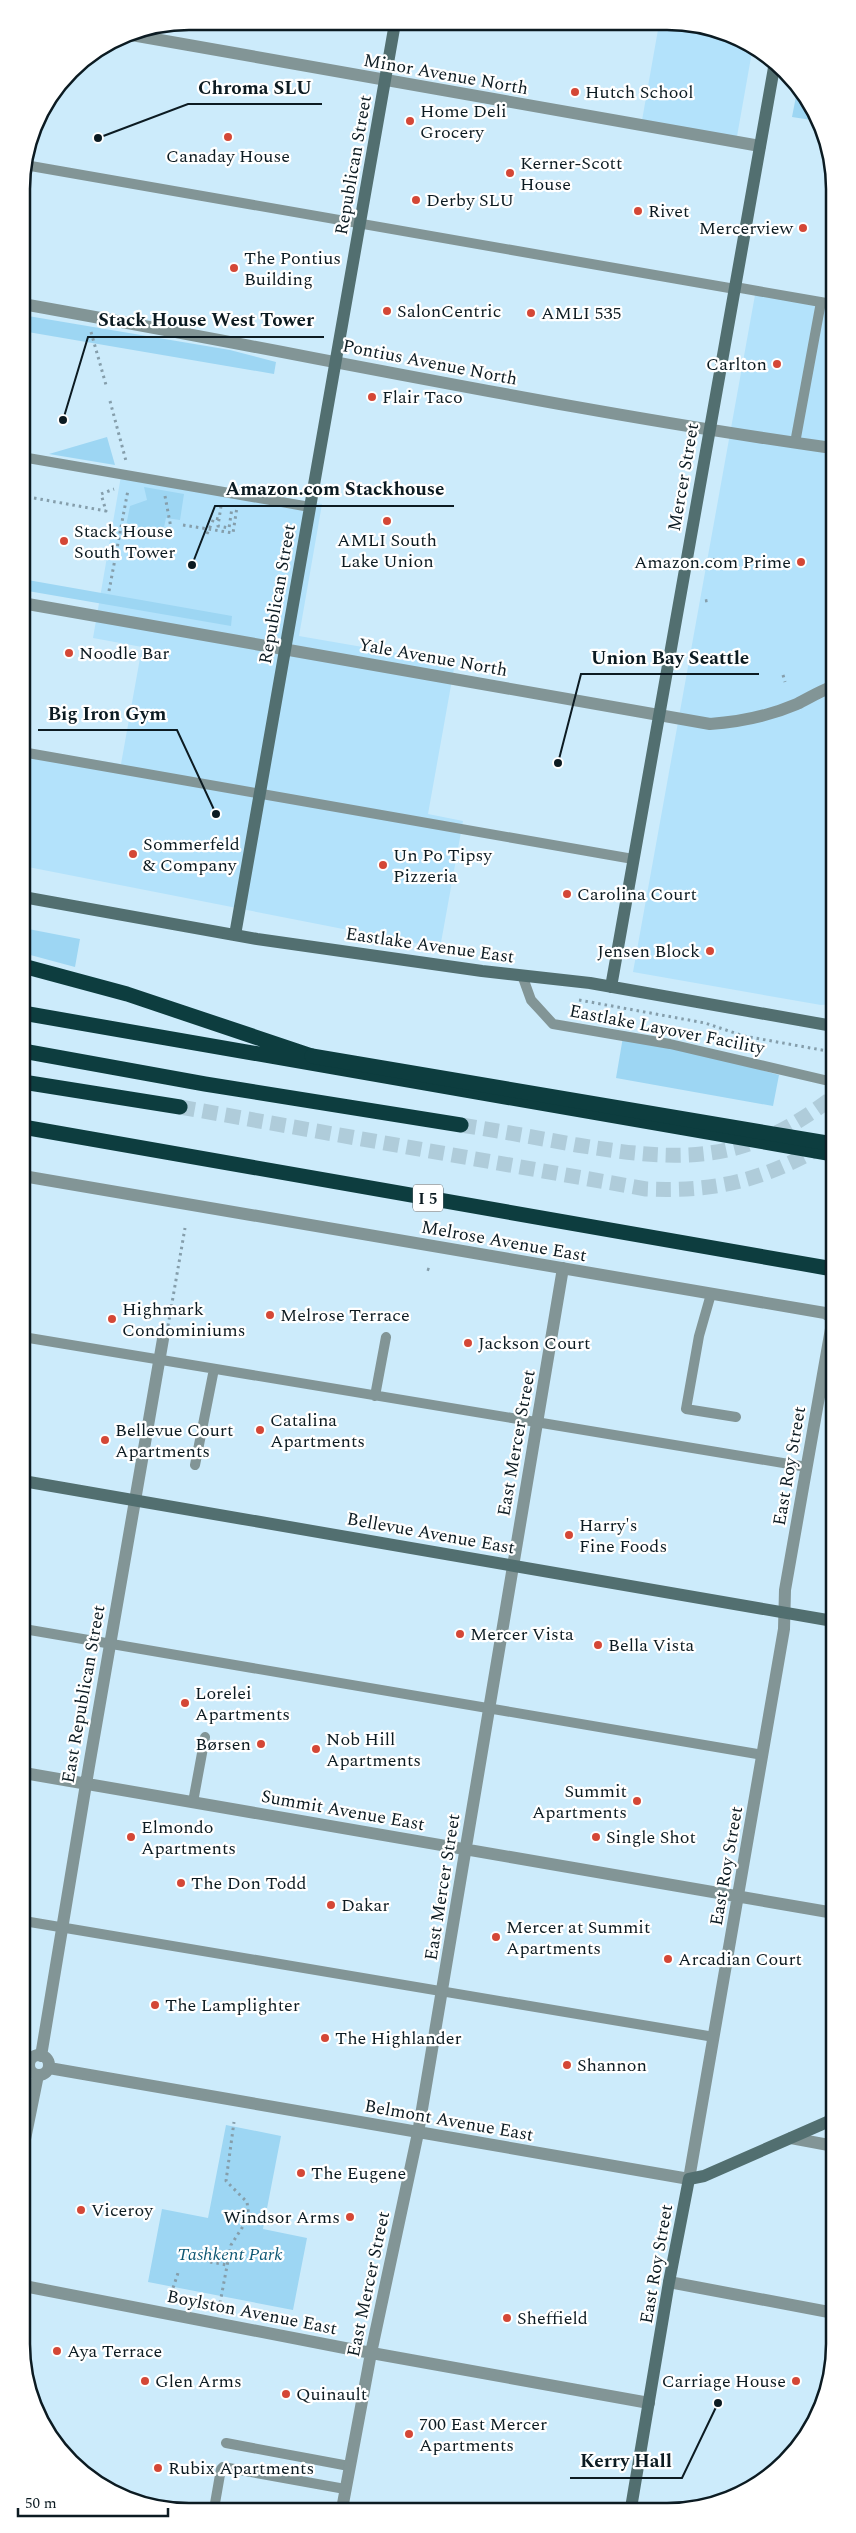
<svg xmlns="http://www.w3.org/2000/svg" width="856" height="2533" viewBox="0 0 856 2533" font-family="Spectral,serif">
<rect width="100%" height="100%" fill="#ccebfb"/>
<!-- built -->
<path fill="#b3e2fb" d="M 659,24 L 700,25 L 753,46 L 736,142 L 641,126 Z
M 755,295 L 832,308 L 833,1004 L 821,1005 L 633,972 Z
M 122,470 L 322,504 L 299,636 L 455,663 L 428,814 L 463,821 L 440,948 L 23,866 L 22,748 L 121,764 L 142,647 L 93,638 Z"/>
<!-- green -->
<path fill="#9dd6f3" d="M 798,86 L 812,105 L 818,121 L 792,117 Z
M 22,315 L 230,350 L 276,362 L 274,374 L 22,331 Z
M 107,437 L 115,465 L 49,454 Z
M 144,487 L 184,494 L 180,520 L 166,518 L 163,532 L 126,526 L 130,506 L 147,500 Z
M 22,579 L 232,616 L 231,626 L 22,590 Z
M 23,928 L 80,939 L 75,967 L 23,953 Z
M 624,1031 L 779,1075 L 773,1106 L 616,1078 Z
M 226,2125 L 281,2136 L 263,2229 L 307,2238 L 293,2310 L 148,2282 L 162,2209 L 208,2218 Z"/>
<g fill="none" stroke-linecap="round" stroke-linejoin="round">
<!-- highway-tunnel -->
<path stroke="#afccda" stroke-width="15" stroke-dasharray="15 8" stroke-linecap="butt" d="M 180,1107 L 646,1189 C 714,1192 761,1181 821,1147
M 461,1125 C 500,1131 538,1138 577,1145 C 681,1162 745,1165 833,1097"/>
<!-- path -->
<path stroke="#859eab" stroke-width="3" stroke-dasharray="2.5 4" stroke-linecap="butt" d="M 91,332 L 106,385
M 110,401 L 126,461
M 165,496 L 171,528
M 34,498 L 106,511 L 101,494 L 114,489
M 221,506 L 218,526 L 229,528 L 232,508
M 183,525 L 233,533 L 237,507
M 207,534 L 214,518 L 219,519
M 713,559 L 718,562
M 109,591 L 128,490
M 705,601 L 711,600
M 783,675 L 785,682
M 579,1000 L 705,1023 L 744,1036 L 833,1052
M 427,1269 L 430,1270
M 168,1326 L 185,1228
M 210,2262 L 227,2265
M 171,2294 L 179,2270
M 220,2303 L 231,2245 L 249,2217 L 247,2202 L 226,2181 L 234,2122"/>
<!-- lane -->
<path stroke="#829596" stroke-width="10" d="M 25,165 L 735,289
M 735,287 L 832,304
M 795,443 L 821,302
M 22,457 L 310,507
M 22,752 L 633,859
M 522,975 L 531,1000 L 553,1024 L 670,1044 L 833,1082
M 711,1294 L 699,1336 L 686,1409 L 736,1417
M 23,1337 L 807,1467
M 375,1396 L 386,1337
M 195,1465 L 214,1369
M 24,1629 L 763,1755
M 193,1802 L 205,1737
M 24,1921 L 714,2037
M 226,2443 L 349,2466
M 214,2509 L 221,2469 L 223,2467 L 345,2489"/>
<!-- street -->
<path stroke="#829596" stroke-width="12" d="M 126,34 L 760,146
M 22,304 C 292,351 560,410 832,448
M 22,603 L 710,724 C 740,722 769,716 797,704 C 809,698 820,691 832,687
M 23,1176 L 825,1313 L 831,1317 L 832,1323 L 785,1590 L 784,1629 L 689,2179 L 49,2068
M 24,1773 L 834,1913
M29 2065a10 10 0 1 1 20 0a10 10 0 1 1-20 0Z
M 41,2056 L 89,1766 L 163,1339
M 791,2138 L 834,2146
M 24,2144 L 38,2075
M 669,2282 L 834,2313
M 24,2286 L 355,2350 L 649,2403
M 342,2509 L 371,2353 L 418,2133 L 563,1268"/>
<!-- secondary -->
<path stroke="#526f70" stroke-width="12" d="M 23,897 L 257,939 L 482,971 L 590,983 L 833,1026
M 235,935 L 395,23
M 611,987 L 775,62
M 23,1481 L 833,1621
M 631,2508 L 669,2282 L 689,2179 L 704,2176 L 834,2119"/>
<!-- highway -->
<path stroke="#0d3d3f" stroke-width="15" d="M 23,966 L 127,994 L 312,1056
M 23,1013 L 833,1154
M 23,1051 L 205,1084 L 461,1125
M 23,1082 L 180,1107
M 23,1127 L 833,1269"/>
<!-- highway-bridge -->
<path stroke="#0d3d3f" stroke-width="15" d="M 312,1056 L 833,1144"/>
</g>
<!-- markers -->
<g fill="#d44736" stroke="#fff" stroke-width="2">
<circle cx="575" cy="92" r="5"/>
<circle cx="410" cy="121" r="5"/>
<circle cx="228" cy="137" r="5"/>
<circle cx="510" cy="173" r="5"/>
<circle cx="416" cy="200" r="5"/>
<circle cx="638" cy="211" r="5"/>
<circle cx="803" cy="228" r="5"/>
<circle cx="234" cy="268" r="5"/>
<circle cx="387" cy="311" r="5"/>
<circle cx="531" cy="313" r="5"/>
<circle cx="777" cy="364" r="5"/>
<circle cx="372" cy="397" r="5"/>
<circle cx="387" cy="521" r="5"/>
<circle cx="64" cy="541" r="5"/>
<circle cx="801" cy="562" r="5"/>
<circle cx="69" cy="653" r="5"/>
<circle cx="133" cy="854" r="5"/>
<circle cx="383" cy="865" r="5"/>
<circle cx="567" cy="894" r="5"/>
<circle cx="710" cy="951" r="5"/>
<circle cx="270" cy="1315" r="5"/>
<circle cx="112" cy="1319" r="5"/>
<circle cx="468" cy="1343" r="5"/>
<circle cx="260" cy="1430" r="5"/>
<circle cx="105" cy="1440" r="5"/>
<circle cx="569" cy="1535" r="5"/>
<circle cx="460" cy="1634" r="5"/>
<circle cx="598" cy="1645" r="5"/>
<circle cx="185" cy="1703" r="5"/>
<circle cx="261" cy="1744" r="5"/>
<circle cx="316" cy="1749" r="5"/>
<circle cx="637" cy="1801" r="5"/>
<circle cx="131" cy="1837" r="5"/>
<circle cx="596" cy="1837" r="5"/>
<circle cx="181" cy="1883" r="5"/>
<circle cx="331" cy="1905" r="5"/>
<circle cx="496" cy="1937" r="5"/>
<circle cx="668" cy="1959" r="5"/>
<circle cx="155" cy="2005" r="5"/>
<circle cx="325" cy="2038" r="5"/>
<circle cx="567" cy="2065" r="5"/>
<circle cx="301" cy="2173" r="5"/>
<circle cx="81" cy="2210" r="5"/>
<circle cx="350" cy="2217" r="5"/>
<circle cx="507" cy="2318" r="5"/>
<circle cx="57" cy="2351" r="5"/>
<circle cx="145" cy="2381" r="5"/>
<circle cx="796" cy="2381" r="5"/>
<circle cx="286" cy="2394" r="5"/>
<circle cx="409" cy="2434" r="5"/>
<circle cx="158" cy="2468" r="5"/>
</g>
<g text-anchor="middle" stroke-width="4.5" stroke-linejoin="round" paint-order="stroke">
<!-- shield labels -->
<rect fill="#fff" stroke="#555f64" stroke-width="1" x="413" y="1184.5" width="30" height="27" rx="4"/>
<g font-size="16" font-weight="bold" fill="#0c1b22">
<text x="428" y="1204">I 5</text>
</g>
<!-- street labels -->
<g font-size="18" fill="#0c1b22" stroke="#fff">
<text transform="translate(446 74) rotate(10)" y="6">Minor Avenue North</text>
<text transform="translate(353 165) rotate(-80)" y="6">Republican Street</text>
<text transform="translate(430 362) rotate(11)" y="6">Pontius Avenue North</text>
<text transform="translate(683 477) rotate(-80)" y="6">Mercer Street</text>
<text transform="translate(277 594) rotate(-80)" y="6">Republican Street</text>
<text transform="translate(433 657) rotate(10)" y="6">Yale Avenue North</text>
<text transform="translate(430 945) rotate(8)" y="6">Eastlake Avenue East</text>
<text transform="translate(667 1029) rotate(11)" y="6">Eastlake Layover Facility</text>
<text transform="translate(504 1241) rotate(10)" y="6">Melrose Avenue East</text>
<text transform="translate(516 1443) rotate(-80)" y="6">East Mercer Street</text>
<text transform="translate(789 1466) rotate(-80)" y="6">East Roy Street</text>
<text transform="translate(431 1533) rotate(10)" y="6">Bellevue Avenue East</text>
<text transform="translate(83 1694) rotate(-80)" y="6">East Republican Street</text>
<text transform="translate(343 1810) rotate(10)" y="6">Summit Avenue East</text>
<text transform="translate(726 1866) rotate(-80)" y="6">East Roy Street</text>
<text transform="translate(442 1887) rotate(-81)" y="6">East Mercer Street</text>
<text transform="translate(449 2120) rotate(10)" y="6">Belmont Avenue East</text>
<text transform="translate(656 2264) rotate(-80)" y="6">East Roy Street</text>
<text transform="translate(368 2284) rotate(-78)" y="6">East Mercer Street</text>
<text transform="translate(252 2312) rotate(11)" y="6">Boylston Avenue East</text>
</g>
<!-- poi labels -->
<g font-size="18" fill="#0c1b22" stroke="#fff" text-anchor="start">
<text x="585" y="98">Hutch School</text>
<text x="420" y="117">Home Deli<tspan x="420" dy="21">Grocery</tspan></text>
<text x="228" y="162" text-anchor="middle">Canaday House</text>
<text x="520" y="169">Kerner-Scott<tspan x="520" dy="21">House</tspan></text>
<text x="426" y="206">Derby SLU</text>
<text x="648" y="217">Rivet</text>
<text x="793" y="234" text-anchor="end">Mercerview</text>
<text x="244" y="264">The Pontius<tspan x="244" dy="21">Building</tspan></text>
<text x="397" y="317">SalonCentric</text>
<text x="541" y="319">AMLI 535</text>
<text x="767" y="370" text-anchor="end">Carlton</text>
<text x="382" y="403">Flair Taco</text>
<text x="74" y="537">Stack House<tspan x="74" dy="21">South Tower</tspan></text>
<text x="387" y="546" text-anchor="middle">AMLI South<tspan x="387" dy="21">Lake Union</tspan></text>
<text x="791" y="568" text-anchor="end">Amazon.com Prime</text>
<text x="79" y="659">Noodle Bar</text>
<text x="143" y="850">Sommerfeld<tspan x="143" dy="21">&amp; Company</tspan></text>
<text x="393" y="861">Un Po Tipsy<tspan x="393" dy="21">Pizzeria</tspan></text>
<text x="577" y="900">Carolina Court</text>
<text x="700" y="957" text-anchor="end">Jensen Block</text>
<text x="122" y="1315">Highmark<tspan x="122" dy="21">Condominiums</tspan></text>
<text x="280" y="1321">Melrose Terrace</text>
<text x="478" y="1349">Jackson Court</text>
<text x="270" y="1426">Catalina<tspan x="270" dy="21">Apartments</tspan></text>
<text x="115" y="1436">Bellevue Court<tspan x="115" dy="21">Apartments</tspan></text>
<text x="579" y="1531">Harry's<tspan x="579" dy="21">Fine Foods</tspan></text>
<text x="470" y="1640">Mercer Vista</text>
<text x="608" y="1651">Bella Vista</text>
<text x="195" y="1699">Lorelei<tspan x="195" dy="21">Apartments</tspan></text>
<text x="326" y="1745">Nob Hill<tspan x="326" dy="21">Apartments</tspan></text>
<text x="251" y="1750" text-anchor="end">Børsen</text>
<text x="627" y="1797" text-anchor="end">Summit<tspan x="627" dy="21">Apartments</tspan></text>
<text x="141" y="1833">Elmondo<tspan x="141" dy="21">Apartments</tspan></text>
<text x="606" y="1843">Single Shot</text>
<text x="191" y="1889">The Don Todd</text>
<text x="341" y="1911">Dakar</text>
<text x="506" y="1933">Mercer at Summit<tspan x="506" dy="21">Apartments</tspan></text>
<text x="678" y="1965">Arcadian Court</text>
<text x="165" y="2011">The Lamplighter</text>
<text x="335" y="2044">The Highlander</text>
<text x="577" y="2071">Shannon</text>
<text x="311" y="2179">The Eugene</text>
<text x="91" y="2216">Viceroy</text>
<text x="340" y="2223" text-anchor="end">Windsor Arms</text>
<text x="517" y="2324">Sheffield</text>
<text x="67" y="2357">Aya Terrace</text>
<text x="155" y="2387">Glen Arms</text>
<text x="786" y="2387" text-anchor="end">Carriage House</text>
<text x="296" y="2400">Quinault</text>
<text x="419" y="2430">700 East Mercer<tspan x="419" dy="21">Apartments</tspan></text>
<text x="168" y="2474">Rubix Apartments</text>
</g>
<!-- park labels -->
<g font-size="18" font-style="italic" fill="#0f5874" stroke="#fff">
<text x="230" y="2260">Tashkent Park</text>
</g>
</g>
<!-- crop -->
<path d="M0 0H856V2533H0ZM189 30H667A159 159 0 0 1 826 189V2344A159 159 0 0 1 667 2503H189A159 159 0 0 1 30 2344V189A159 159 0 0 1 189 30Z" fill="#fff" fill-rule="evenodd"/>
<path fill="none" stroke="#0c1b22" stroke-width="2.5" d="M189 30H667A159 159 0 0 1 826 189V2344A159 159 0 0 1 667 2503H189A159 159 0 0 1 30 2344V189A159 159 0 0 1 189 30Z"/>
<!-- callouts -->
<path fill="none" stroke="#0c1b22" stroke-width="2" d="M98 138L188 104H322M63 420L88 337H324M192 565L215 506H454M558 763L581 674H759M216 814L177 730H38M718 2403L682 2478H570"/>
<g fill="#0c1b22" stroke="#fff" stroke-width="2">
<circle cx="98" cy="138" r="5"/>
<circle cx="63" cy="420" r="5"/>
<circle cx="192" cy="565" r="5"/>
<circle cx="558" cy="763" r="5"/>
<circle cx="216" cy="814" r="5"/>
<circle cx="718" cy="2403" r="5"/>
</g>
<g font-size="19" text-anchor="middle" font-weight="bold" fill="#0c1b22" stroke="#fff" stroke-width="4.5" stroke-linejoin="round" paint-order="stroke">
<text x="255" y="94">Chroma SLU</text>
<text x="206" y="326">Stack House West Tower</text>
<text x="335" y="495">Amazon.com Stackhouse</text>
<text x="670" y="664">Union Bay Seattle</text>
<text x="107" y="720">Big Iron Gym</text>
<text x="626" y="2467">Kerry Hall</text>
</g>
<!-- scale -->
<path d="M18 2508v8h150v-8" fill="none" stroke="#0c1b22" stroke-width="2.5"/>
<text x="25" y="2508" font-size="15" fill="#0c1b22" stroke="#ffffff" stroke-width="4" paint-order="stroke">50 m</text>
</svg>
